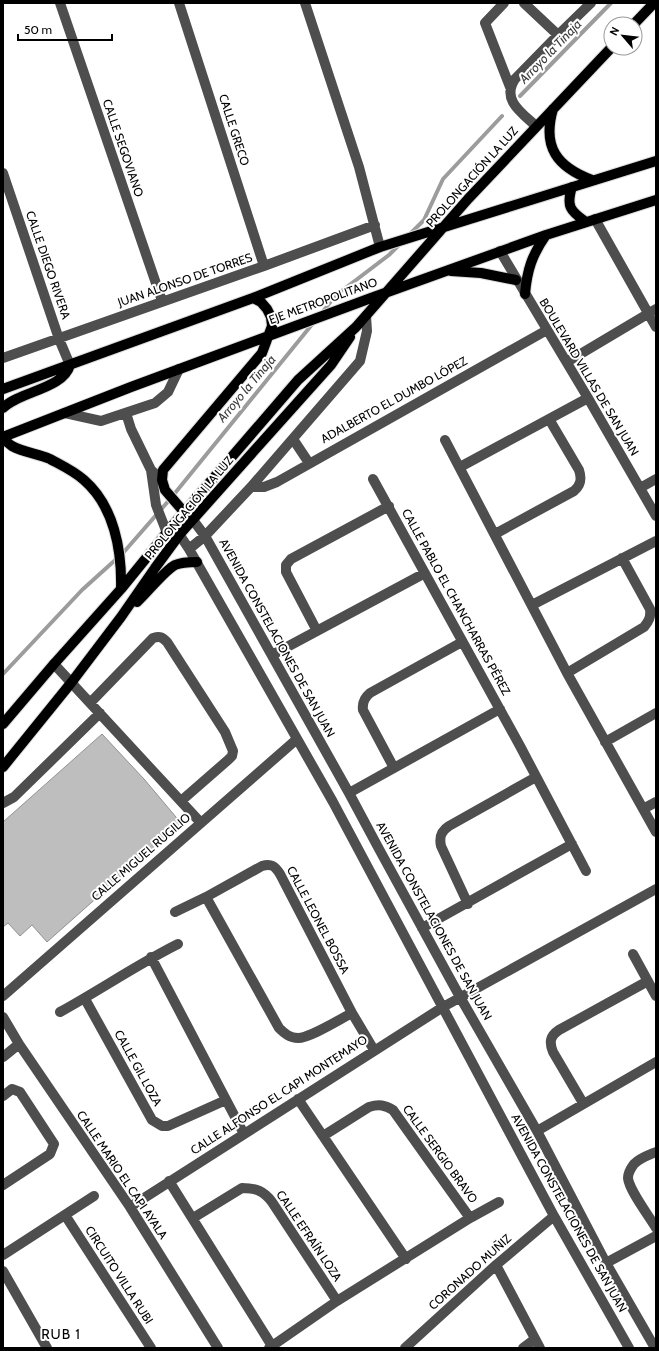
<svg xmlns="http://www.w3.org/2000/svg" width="659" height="1351" viewBox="0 0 659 1351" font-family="Cabin,sans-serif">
<rect width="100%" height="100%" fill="#fff"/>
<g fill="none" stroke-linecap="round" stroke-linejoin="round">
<!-- stream -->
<path stroke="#9c9c9c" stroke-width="4" d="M 520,96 L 611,3
M 410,234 L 424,220 L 443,179 L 502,116
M 321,314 L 335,296 L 389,255 L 401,243
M 3,674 L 82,590 L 123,553 L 171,498 L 314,322"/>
</g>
<!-- building -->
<path fill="#bebebe" stroke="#929292" d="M 102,734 L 144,779 L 181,823 L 47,942 L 32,925 L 20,936 L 8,923 L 3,927 L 3,822 Z"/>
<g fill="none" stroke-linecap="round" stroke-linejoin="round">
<!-- major casing -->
<g stroke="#dbdbdb" stroke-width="12">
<path id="major" d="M 634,24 L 654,3
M 553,109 C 542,147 557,167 592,180
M 572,187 C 566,206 570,211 586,222
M 451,271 L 481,273 L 516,280
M 525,294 C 527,270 532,255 546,235
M 3,389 L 253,298 L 380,247 L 656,161
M 3,408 C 20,391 63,389 70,365
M 3,437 L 131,387 L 371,298 L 546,235 L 656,200
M 3,439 C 6,441 9,444 12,446 C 23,452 38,454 50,459 C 61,465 74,471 84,480 C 114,506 122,550 121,589
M 184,512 L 165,490 L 162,480 L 163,470 L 262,353 L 272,326 L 271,317 L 267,309 L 261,302 L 253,298
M 137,602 C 147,593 165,570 175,565 C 182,562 189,562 197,562
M 3,724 L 54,664 L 121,589 L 173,525 L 298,380 L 356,327 L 468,199 L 611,48
M 3,767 L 71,683 L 121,617 L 155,568 L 180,534 L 253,452 L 331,365 L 350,337"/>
</g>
<!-- minor -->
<path stroke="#4e4e4e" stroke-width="10" d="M 60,3 L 162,301
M 179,3 L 264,266
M 305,3 L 359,167 L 380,247
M 504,3 L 485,23 L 510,87
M 524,3 L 558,35
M 536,126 C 522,113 501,100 515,79 L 558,35 L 591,3
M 3,173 L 59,339 L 70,365
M 595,219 L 656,327
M 500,251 L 588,398 L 656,516
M 3,358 L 264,266 L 375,225
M 567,362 L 656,309
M 65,413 L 101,421 L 155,403 L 168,392 L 179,369
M 126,413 L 131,429 L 151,470 L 162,480
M 293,439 L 309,463
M 445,440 L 567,673 L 656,832
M 460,467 L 588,398
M 151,470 L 156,505 L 167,533
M 373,479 L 520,746 L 586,871
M 251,487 L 264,487 L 277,482 L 547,330
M 640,488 L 656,479
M 184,512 L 193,520 L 205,536 L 349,793 L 379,849 L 460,997 L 537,1131 L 606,1263 L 655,1348
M 173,525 L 189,549 L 333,802 L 554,1216 L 629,1348
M 495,534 L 574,491 C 581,485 582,479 579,470 L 549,419
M 189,549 L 205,536 L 251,487 L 360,361 L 367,331 L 366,316
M 532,605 L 656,541
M 317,631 L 286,572 L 286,565 L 291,559 L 389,506
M 272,655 L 425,573
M 54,664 L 201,823
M 567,673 L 644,627 C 649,621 651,617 650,609 L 622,558
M 90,703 L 153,638 C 160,636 162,637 167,642 L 225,732 L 233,751 L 232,756 L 228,760 L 181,801
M 605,742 L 656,713
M 394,768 L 363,710 C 362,703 364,698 370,693 L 462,642
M 349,793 L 500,709
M 3,803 L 14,797 L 100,713
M 643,809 L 656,802
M 206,897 L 279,1028 C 285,1034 290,1038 298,1038 C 310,1038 340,1019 352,1013
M 468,904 L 441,846 C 439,837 441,831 449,826 L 536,777
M 175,912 L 206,897 L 262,866 C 271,863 275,866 280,874 L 352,1013 L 374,1050
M 422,928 L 572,844
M 633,954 L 656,996
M 151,957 L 244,1134
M 3,996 L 297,739
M 85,999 L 152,1120 L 162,1126 L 168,1126 L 226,1100
M 60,1012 C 100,990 138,964 178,944
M 3,1017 L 19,1044 L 130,1207 L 218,1348
M 3,1057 L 19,1044
M 3,1096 L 12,1089 L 20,1092 L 54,1144 L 50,1154 L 3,1185
M 298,1099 L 406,1259
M 583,1103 L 553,1052 C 549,1042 550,1036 559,1030 L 648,981
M 537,1131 L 656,1062
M 323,1136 L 369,1107 C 379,1104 385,1105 393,1110 L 470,1218
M 656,1152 C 649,1155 640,1158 634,1164 C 631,1168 628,1173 628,1178 C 629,1190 649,1216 656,1228
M 169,1181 L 272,1346
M 130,1207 L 443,1007 L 656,889
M 65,1215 L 151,1348
M 193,1218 L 242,1188 C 256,1188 264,1191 272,1202 L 337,1301
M 3,1255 L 94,1196
M 606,1263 L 656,1236
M 496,1265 L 540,1348
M 3,1271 L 47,1348
M 269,1348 L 337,1301 L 470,1218 L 499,1202
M 405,1348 L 496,1265 L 554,1216
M 523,1348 L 535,1339"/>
<!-- major -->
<use href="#major" stroke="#000" stroke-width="10"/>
</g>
<g text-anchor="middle" stroke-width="4" stroke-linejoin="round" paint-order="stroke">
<!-- street labels -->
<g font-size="12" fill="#000" stroke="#fff">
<text transform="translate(234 130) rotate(72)" y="4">CALLE GRECO</text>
<text transform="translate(123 148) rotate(71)" y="4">CALLE SEGOVIANO</text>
<text transform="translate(472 177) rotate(-48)" y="4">PROLONGACIÓN LA LUZ</text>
<text transform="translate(48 265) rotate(71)" y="4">CALLE DIEGO RIVERA</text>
<text transform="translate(185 280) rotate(-19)" y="4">JUAN ALONSO DE TORRES</text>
<text transform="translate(323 301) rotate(-20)" y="4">EJE METROPOLITANO</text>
<text transform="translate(589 377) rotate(59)" y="4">BOULEVARD VILLAS DE SAN JUAN</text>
<text transform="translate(394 400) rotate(-29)" y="4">ADALBERTO EL DUMBO LÓPEZ</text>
<text transform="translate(189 508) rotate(-50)" y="4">PROLONGACIÓN LA LUZ</text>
<text transform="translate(456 602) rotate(61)" y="4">CALLE PABLO EL CHANCHARRAS PÉREZ</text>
<text transform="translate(277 638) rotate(61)" y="4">AVENIDA CONSTELACIONES DE SAN JUAN</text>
<text transform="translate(141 857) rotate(-41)" y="4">CALLE MIGUEL RUGILIO</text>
<text transform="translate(318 920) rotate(62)" y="4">CALLE LEONEL BOSSA</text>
<text transform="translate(434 921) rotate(61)" y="4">AVENIDA CONSTELACIONES DE SAN JUAN</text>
<text transform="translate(138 1068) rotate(61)" y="4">CALLE GIL LOZA</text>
<text transform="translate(279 1095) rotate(-33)" y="4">CALLE ALFONSO EL CAPI MONTEMAYO</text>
<text transform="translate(440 1154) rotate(54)" y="4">CALLE SERGIO BRAVO</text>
<text transform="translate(122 1175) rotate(56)" y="4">CALLE MARIO EL CAPI AYALA</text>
<text transform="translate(569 1213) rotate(61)" y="4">AVENIDA CONSTELACIONES DE SAN JUAN</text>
<text transform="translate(309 1236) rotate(56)" y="4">CALLE EFRAÍN LOZA</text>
<text transform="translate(470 1272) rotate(-42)" y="4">CORONADO MUÑIZ</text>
<text transform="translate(119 1275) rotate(57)" y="4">CIRCUITO VILLA RUBI</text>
</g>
<!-- water labels -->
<g font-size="13" font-style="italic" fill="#3d3d3d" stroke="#fff">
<text transform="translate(550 51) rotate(-46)" y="5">Arroyo la Tinaja</text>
<text transform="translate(246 388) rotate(-50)" y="5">Arroyo la Tinaja</text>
</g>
<!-- quarter labels -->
<g font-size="14" letter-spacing="1" fill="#000" stroke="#fff">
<text x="61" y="1339">RUB 1</text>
</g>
</g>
<!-- border -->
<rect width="659" height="1351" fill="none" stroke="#000000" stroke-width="8"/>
<!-- north arrow -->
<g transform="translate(623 36) rotate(298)"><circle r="19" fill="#ffffff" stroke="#999999"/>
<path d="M0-3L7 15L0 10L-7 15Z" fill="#000000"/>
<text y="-6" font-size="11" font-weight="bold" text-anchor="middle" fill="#000000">N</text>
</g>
<!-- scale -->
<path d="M18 34v6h94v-6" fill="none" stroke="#000000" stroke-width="2"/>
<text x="24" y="34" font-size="12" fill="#000000" stroke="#ffffff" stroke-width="3" paint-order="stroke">50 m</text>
</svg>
